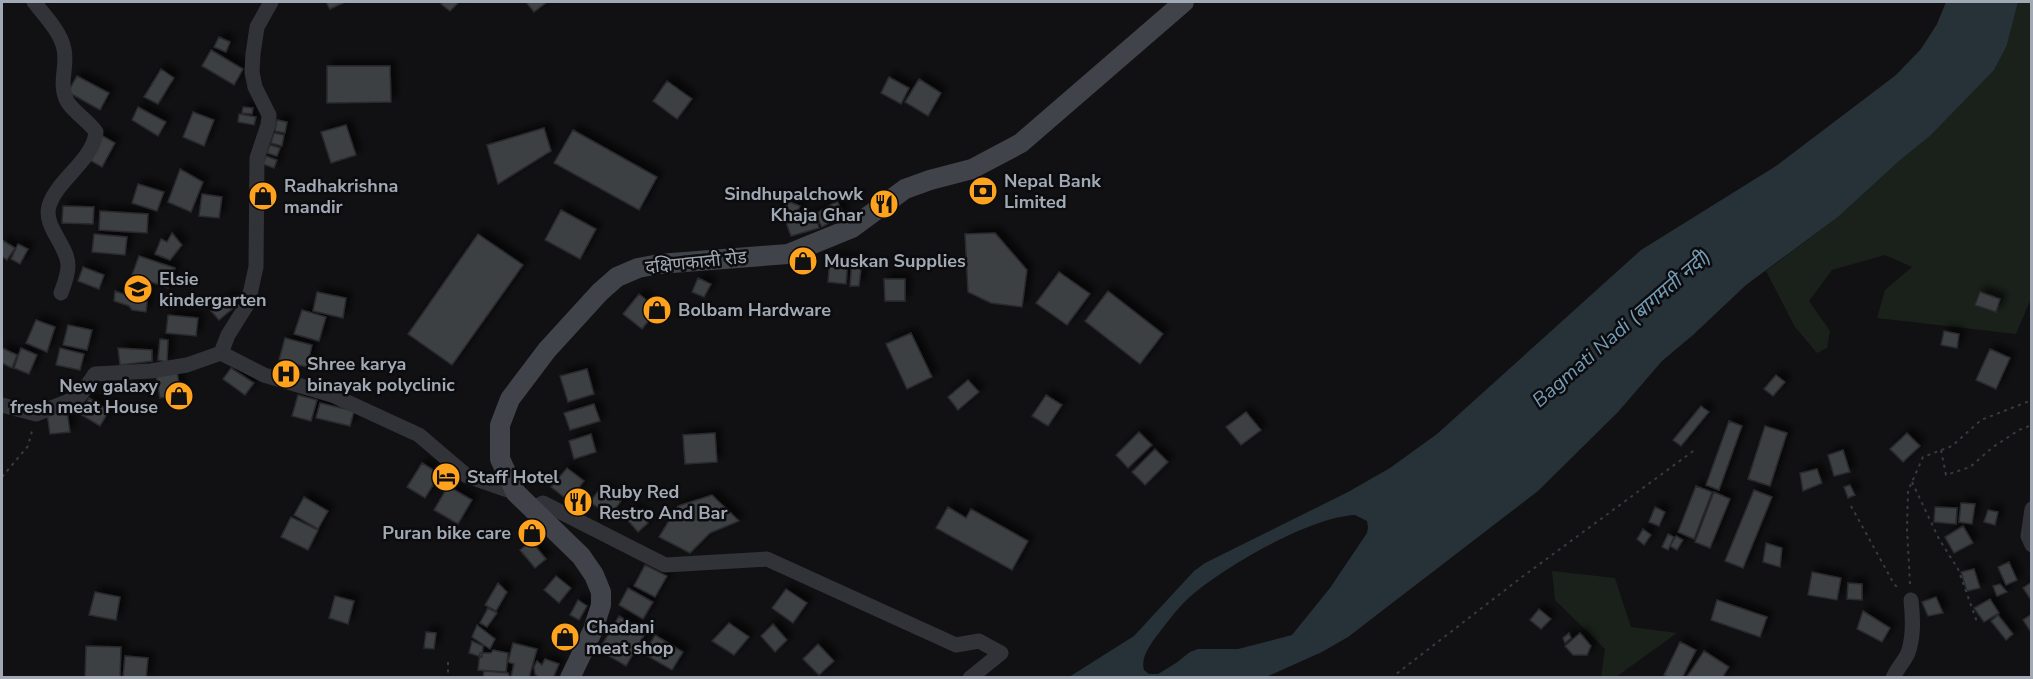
<svg xmlns="http://www.w3.org/2000/svg" width="2033" height="679" viewBox="0 0 2033 679" font-family="'Nunito Sans','Noto Sans Devanagari',sans-serif">
<defs>
<filter id="shadow"><feDropShadow dx="5.5" dy="-5.5" stdDeviation="3" flood-color="#0009"/></filter>
</defs>
<rect width="100%" height="100%" fill="#111113"/>
<!-- green -->
<path fill="#19211a" d="M 2018,2 L 2031,2 L 2032,296 L 2016,334 L 1877,318 L 1885,290 L 1912,267 L 1885,255 L 1832,270 L 1809,301 L 1830,331 L 1827,348 L 1817,353 L 1795,327 L 1766,271 L 1838,217 L 1899,161 L 1930,136 L 1951,114 L 2007,45 Z
M 1552,571 L 1615,578 L 1631,627 L 1677,633 L 1616,677 L 1601,677 L 1605,649 L 1555,600 Z"/>
<!-- water -->
<path fill="#273138" fill-rule="evenodd" d="M 1946,2 L 2018,2 L 2007,45 L 1994,70 L 1930,136 L 1899,161 L 1838,217 L 1746,285 L 1693,335 L 1662,361 L 1618,412 L 1538,491 L 1348,637 L 1322,652 L 1266,677 L 1069,677 L 1134,636 L 1194,571 L 1205,563 L 1348,492 L 1390,468 L 1437,434 L 1641,250 L 1776,166 L 1896,75 L 1921,49 L 1937,24 ZM 1355,515 L 1367,521 L 1368,527 L 1367,533 L 1330,588 L 1292,635 L 1238,649 L 1198,649 L 1190,652 L 1176,663 L 1158,674 L 1149,674 L 1144,670 C 1140,658 1151,643 1159,633 C 1169,620 1179,606 1192,595 C 1226,566 1310,517 1355,515 Z"/>
<!-- building -->
<path fill="#3d3f43" stroke="#2b2b2f" stroke-width="1.5" filter="url(#shadow)" d="M 326,2 L 345,2 L 330,9 Z
M 443,2 L 459,2 L 450,11 L 441,4 Z
M 526,2 L 547,2 L 534,12 Z
M 219,37 L 230,42 L 226,52 L 214,47 Z
M 211,50 L 243,69 L 234,85 L 202,66 Z
M 327,66 L 390,66 L 391,102 L 327,103 Z
M 161,69 L 174,78 L 158,104 L 144,97 Z
M 77,76 L 109,93 L 100,110 L 68,92 Z
M 889,77 L 909,88 L 901,104 L 881,93 Z
M 919,79 L 941,93 L 928,116 L 905,102 Z
M 667,81 L 692,99 L 677,119 L 653,101 Z
M 138,107 L 166,122 L 158,136 L 132,120 Z
M 243,107 L 253,108 L 252,114 L 242,113 Z
M 193,112 L 214,120 L 204,146 L 183,137 Z
M 239,114 L 256,117 L 254,125 L 238,122 Z
M 277,120 L 287,122 L 285,133 L 275,131 Z
M 346,125 L 356,155 L 331,163 L 321,132 Z
M 544,128 L 551,151 L 498,184 L 487,145 Z
M 573,130 L 657,177 L 639,210 L 554,163 Z
M 274,133 L 284,135 L 282,146 L 271,143 Z
M 99,134 L 115,143 L 102,167 L 86,158 Z
M 270,145 L 280,148 L 277,156 L 267,153 Z
M 266,156 L 277,160 L 274,168 L 263,164 Z
M 180,169 L 203,182 L 191,212 L 168,202 Z
M 138,184 L 164,192 L 157,211 L 132,203 Z
M 202,194 L 222,197 L 219,218 L 199,216 Z
M 787,201 L 800,206 L 795,217 L 782,211 Z
M 837,201 L 844,214 L 822,227 L 815,214 Z
M 63,206 L 94,207 L 93,224 L 62,223 Z
M 561,210 L 596,229 L 580,259 L 545,240 Z
M 100,211 L 148,214 L 147,233 L 99,230 Z
M 815,214 L 819,228 L 791,236 L 786,222 Z
M 172,233 L 182,245 L 170,260 L 155,254 L 161,239 L 167,242 Z
M 995,233 L 1027,270 L 1022,307 L 991,303 L 968,292 L 965,234 Z
M 94,234 L 127,237 L 125,255 L 92,252 Z
M 478,234 L 523,265 L 452,365 L 408,334 Z
M 2,240 L 15,248 L 7,260 L 2,257 Z
M 18,244 L 28,249 L 20,264 L 11,259 Z
M 139,256 L 175,268 L 168,288 L 132,275 Z
M 830,257 L 848,259 L 846,284 L 828,282 Z
M 852,259 L 862,260 L 859,286 L 850,286 Z
M 83,267 L 104,275 L 99,289 L 78,281 Z
M 1059,272 L 1090,294 L 1067,325 L 1036,303 Z
M 698,278 L 711,284 L 704,297 L 692,292 Z
M 884,279 L 905,279 L 905,301 L 885,301 Z
M 135,281 L 149,283 L 146,312 L 132,310 L 129,306 L 114,301 L 115,291 L 135,298 L 136,290 L 134,289 Z
M 1108,291 L 1163,334 L 1140,364 L 1085,321 Z
M 317,292 L 346,298 L 343,318 L 313,311 Z
M 1980,292 L 2000,299 L 1996,312 L 1975,305 Z
M 639,294 L 658,309 L 642,329 L 623,314 Z
M 228,296 L 237,305 L 219,320 L 211,311 Z
M 302,310 L 326,317 L 319,341 L 294,334 Z
M 168,315 L 198,318 L 196,336 L 166,333 Z
M 36,320 L 55,327 L 47,352 L 26,343 Z
M 68,325 L 92,330 L 87,350 L 63,345 Z
M 1944,331 L 1959,334 L 1957,348 L 1941,345 Z
M 911,333 L 932,377 L 907,389 L 886,344 Z
M 285,338 L 312,345 L 307,367 L 279,360 Z
M 160,339 L 168,340 L 167,362 L 158,360 Z
M 2,348 L 17,355 L 12,368 L 2,363 Z
M 21,348 L 37,355 L 29,374 L 14,368 Z
M 60,348 L 84,354 L 80,370 L 56,365 Z
M 118,348 L 152,350 L 152,361 L 120,365 Z
M 1990,349 L 2010,358 L 1996,389 L 1976,380 Z
M 231,368 L 254,383 L 245,395 L 223,379 Z
M 587,369 L 594,394 L 568,402 L 560,376 Z
M 177,372 L 181,395 L 160,398 L 156,376 Z
M 1776,375 L 1785,382 L 1773,396 L 1764,389 Z
M 968,380 L 979,392 L 958,410 L 948,397 Z
M 298,395 L 317,400 L 311,421 L 292,416 Z
M 1046,395 L 1062,405 L 1048,426 L 1032,416 Z
M 89,398 L 109,411 L 100,426 L 80,414 Z
M 320,403 L 354,411 L 350,426 L 316,418 Z
M 594,404 L 600,421 L 570,430 L 564,413 Z
M 1701,406 L 1709,412 L 1681,446 L 1673,440 Z
M 67,411 L 70,432 L 50,434 L 47,413 Z
M 1246,412 L 1261,430 L 1241,445 L 1226,427 Z
M 1729,421 L 1742,426 L 1719,490 L 1706,485 Z
M 1765,426 L 1787,433 L 1770,486 L 1748,479 Z
M 1139,432 L 1152,445 L 1128,468 L 1116,455 Z
M 715,433 L 717,462 L 685,464 L 683,435 Z
M 1907,433 L 1920,446 L 1903,462 L 1890,449 Z
M 591,434 L 596,452 L 574,459 L 569,441 Z
M 1155,449 L 1168,462 L 1145,485 L 1132,472 Z
M 1843,450 L 1850,472 L 1834,476 L 1828,455 Z
M 422,463 L 440,474 L 425,498 L 407,487 Z
M 567,468 L 584,481 L 569,501 L 551,487 Z
M 1817,469 L 1822,483 L 1803,491 L 1800,473 Z
M 1850,485 L 1855,495 L 1848,498 L 1844,487 Z
M 448,486 L 472,500 L 458,524 L 434,510 Z
M 1696,486 L 1712,492 L 1694,539 L 1678,532 Z
M 601,487 L 621,501 L 610,516 L 590,502 Z
M 1754,490 L 1772,497 L 1743,568 L 1725,561 Z
M 1714,492 L 1730,499 L 1710,548 L 1695,542 Z
M 712,495 L 739,521 L 710,533 L 690,553 L 659,537 L 678,506 Z
M 304,497 L 328,511 L 318,529 L 294,515 Z
M 1961,503 L 1975,504 L 1972,524 L 1959,522 Z
M 948,507 L 966,518 L 971,509 L 1028,541 L 1012,570 L 936,528 Z
M 1655,507 L 1665,512 L 1659,526 L 1649,522 Z
M 1935,507 L 1957,508 L 1956,524 L 1934,522 Z
M 635,508 L 648,523 L 638,532 L 625,517 Z
M 1988,510 L 1998,512 L 1995,525 L 1984,522 Z
M 291,517 L 318,530 L 308,550 L 281,537 Z
M 1963,526 L 1973,543 L 1954,553 L 1945,537 Z
M 1643,529 L 1651,535 L 1644,545 L 1637,539 Z
M 1668,534 L 1674,537 L 1668,550 L 1662,547 Z
M 1676,536 L 1683,540 L 1677,550 L 1670,546 Z
M 531,541 L 546,559 L 535,568 L 520,550 Z
M 1766,543 L 1782,548 L 1780,567 L 1763,562 Z
M 2009,562 L 2017,580 L 2006,585 L 1998,567 Z
M 645,565 L 667,576 L 655,597 L 634,586 Z
M 1974,569 L 1980,588 L 1967,591 L 1961,572 Z
M 1812,572 L 1841,578 L 1837,600 L 1808,595 Z
M 556,576 L 571,588 L 559,603 L 544,590 Z
M 2032,582 L 2032,601 L 2023,588 Z
M 498,583 L 507,592 L 496,611 L 485,605 Z
M 1848,583 L 1862,584 L 1862,600 L 1847,599 Z
M 2000,584 L 2007,592 L 1997,596 L 1993,586 Z
M 628,588 L 653,602 L 643,619 L 619,605 Z
M 786,589 L 807,603 L 793,623 L 772,608 Z
M 95,592 L 120,597 L 116,620 L 89,615 Z
M 335,596 L 354,601 L 348,624 L 329,618 Z
M 1936,597 L 1943,613 L 1928,616 L 1922,602 Z
M 1990,599 L 1999,613 L 1984,622 L 1974,608 Z
M 578,600 L 587,606 L 579,620 L 570,615 Z
M 1717,600 L 1767,617 L 1760,637 L 1711,620 Z
M 488,608 L 497,613 L 487,627 L 480,623 Z
M 1539,609 L 1551,619 L 1541,629 L 1530,620 Z
M 1863,611 L 1890,628 L 1882,642 L 1857,629 Z
M 2032,614 L 2032,631 L 2031,632 L 2023,620 Z
M 1998,615 L 2013,634 L 2006,640 L 1991,621 Z
M 619,616 L 646,632 L 626,666 L 599,650 Z
M 729,623 L 749,637 L 734,655 L 712,641 Z
M 773,624 L 787,640 L 775,652 L 761,636 Z
M 477,625 L 495,639 L 490,649 L 472,637 Z
M 426,632 L 436,633 L 434,649 L 424,648 Z
M 1569,633 L 1571,638 L 1565,643 L 1563,638 Z
M 1580,633 L 1591,646 L 1587,655 L 1573,655 L 1565,646 Z
M 655,635 L 683,652 L 672,670 L 644,654 Z
M 472,641 L 483,646 L 482,657 L 469,653 Z
M 1680,642 L 1696,650 L 1682,678 L 1670,678 L 1664,675 Z
M 513,643 L 537,649 L 529,678 L 511,677 L 514,664 L 508,662 Z
M 818,644 L 834,661 L 819,675 L 803,659 Z
M 86,646 L 121,647 L 120,678 L 85,678 Z
M 493,650 L 508,653 L 506,672 L 478,670 L 480,653 L 491,653 Z
M 1704,651 L 1729,667 L 1722,678 L 1686,678 Z
M 125,656 L 148,658 L 146,678 L 123,678 Z
M 545,659 L 559,664 L 553,678 L 539,678 L 535,674 L 534,667 L 537,661 L 542,665 Z
M 484,671 L 508,673 L 510,678 L 483,678 Z"/>
<g fill="none" stroke-linecap="round" stroke-linejoin="round">
<!-- path -->
<path stroke="#383b40" stroke-width="2" stroke-dasharray="3 4.5" stroke-linecap="butt" d="M 1941,450 L 1946,475 L 1970,467 L 1993,447 L 2019,430 L 2032,425
M 2,477 L 28,446 L 33,427
M 1912,482 L 1939,539 L 1958,569 L 1977,622
M 1851,506 L 1894,584 L 1900,590
M 1910,584 L 1907,529 L 1908,491 L 1923,457 L 1952,446 L 1981,420 L 2032,400
M 448,662 L 448,678
M 1391,678 L 1522,577 L 1696,449"/>
<!-- minor -->
<path stroke="#323339" stroke-width="15" d="M 34,2 C 44,15 61,32 64,49 C 68,67 58,83 67,101 C 74,113 88,120 96,132 C 93,161 58,178 49,206 C 43,227 68,245 68,266 C 68,275 64,285 61,293
M 221,353 L 228,335 L 248,303 L 256,267 L 257,158 L 268,125 L 269,115 L 255,87 L 252,72 L 253,54 L 257,27 L 271,2
M 2,405 L 36,414 L 79,397 L 95,374 L 151,371 L 187,365 L 221,353 L 264,375 L 332,395 L 419,435 L 467,476 L 516,493
M 531,509 L 543,503 L 665,565 L 767,559 L 956,645 L 979,641 L 1001,653 L 970,678
M 2032,509 L 2028,536 L 2032,545
M 1893,678 C 1897,668 1904,662 1908,653 C 1914,636 1913,618 1911,600"/>
<!-- secondary -->
<path stroke="#404349" stroke-width="20" d="M 570,678 L 593,630 L 601,605 L 601,592 L 594,575 L 581,556 L 516,493 L 500,459 L 500,425 L 510,399 L 547,350 L 600,292 L 617,277 L 638,268 L 659,264 L 788,254 L 852,228 L 905,189 L 930,180 L 972,169 L 1021,143 L 1184,2"/>
</g>
<!-- icons -->
<defs>
<g id="bank-disc" transform="scale(1.5)"><circle r="9.5" fill="#ffa31e" stroke="#0c0c0e"/><path d="M-6-4H6V4H-6ZM0-2.3a2.3 2.3 0 1 0 0 4.6a2.3 2.3 0 1 0 0-4.6Z" fill="#111"/></g>
<g id="shop-disc" transform="scale(1.5)"><circle r="9.5" fill="#ffa31e" stroke="#0c0c0e"/><path d="M-5-2.5h2.3a2.7 3.5 0 0 1 5.4 0H5L5.5 6h-11ZM-1.5-2.5h3a1.5 2.3 0 0 0-3 0Z" fill="#111"/></g>
<g id="restaurant-disc" transform="scale(1.5)"><circle r="9.5" fill="#ffa31e" stroke="#0c0c0e"/><path d="M-5-6h1v4h1v-4h1v4h1v-4h1v5L-1.5 .5V6h-2V.5L-5-1ZM5-6V6H3V1.5H1.5Q1.5-4 5-6Z" fill="#111"/></g>
<g id="school-disc" transform="scale(1.5)"><circle r="9.5" fill="#ffa31e" stroke="#0c0c0e"/><path d="M0-5L7-2L0 1L-7-2ZM-4 1L0 2.5L4 1V4Q0 6-4 4Z" fill="#111"/></g>
<g id="hospital-disc" transform="scale(1.5)"><circle r="9.5" fill="#ffa31e" stroke="#0c0c0e"/><path d="M-5-5h3v3.5h4V-5h3V5h-3V1.5h-4V5h-3Z" fill="#111"/></g>
<g id="hotel-disc" transform="scale(1.5)"><circle r="9.5" fill="#ffa31e" stroke="#0c0c0e"/><path d="M-6-4.5h1.5V1H6V5H4.5V3h-9V5H-6ZM-4 0a1.8 1.8 0 1 1 3.6 0ZM.5 0V-2.5h3Q6-2.5 6 0Z" fill="#111"/></g>
</defs>
<g fill-rule="evenodd">
<use href="#bank-disc" x="983" y="191"/>
<use href="#shop-disc" x="263" y="196"/>
<use href="#restaurant-disc" x="884" y="204"/>
<use href="#shop-disc" x="803" y="261"/>
<use href="#school-disc" x="138" y="289"/>
<use href="#shop-disc" x="657" y="310"/>
<use href="#hospital-disc" x="286" y="374"/>
<use href="#shop-disc" x="179" y="396"/>
<use href="#hotel-disc" x="446" y="477"/>
<use href="#restaurant-disc" x="578" y="502"/>
<use href="#shop-disc" x="532" y="533"/>
<use href="#shop-disc" x="565" y="637"/>
</g>
<g text-anchor="middle" stroke-width="5" stroke-linejoin="round" paint-order="stroke">
<!-- poi labels -->
<g font-size="18" font-weight="bold" fill="#a1a9b5" stroke="#0c0c0e" text-anchor="start">
<text x="1004" y="187">Nepal Bank<tspan x="1004" dy="21">Limited</tspan></text>
<text x="284" y="192">Radhakrishna<tspan x="284" dy="21">mandir</tspan></text>
<text x="863" y="200" text-anchor="end">Sindhupalchowk<tspan x="863" dy="21">Khaja Ghar</tspan></text>
<text x="824" y="267">Muskan Supplies</text>
<text x="159" y="285">Elsie<tspan x="159" dy="21">kindergarten</tspan></text>
<text x="678" y="316">Bolbam Hardware</text>
<text x="307" y="370">Shree karya<tspan x="307" dy="21">binayak polyclinic</tspan></text>
<text x="158" y="392" text-anchor="end">New galaxy<tspan x="158" dy="21">fresh meat House</tspan></text>
<text x="467" y="483">Staff Hotel</text>
<text x="599" y="498">Ruby Red<tspan x="599" dy="21">Restro And Bar</tspan></text>
<text x="511" y="539" text-anchor="end">Puran bike care</text>
<text x="586" y="633">Chadani<tspan x="586" dy="21">meat shop</tspan></text>
</g>
<!-- street labels -->
<g font-size="18" fill="#a1a9b5" stroke="#0c0c0e">
<text transform="translate(696 262) rotate(-6)" y="6">दक्षिणकाली रोड</text>
</g>
<!-- water labels -->
<g font-size="20" font-style="italic" fill="#749bb5" stroke="#0c0c0e">
<text transform="translate(1621 328) rotate(-41)" y="7">Bagmati Nadi (बागमती नदी)</text>
</g>
</g>
<!-- border -->
<rect width="2033" height="679" fill="none" stroke="#a1a9b5" stroke-width="6"/>
</svg>
